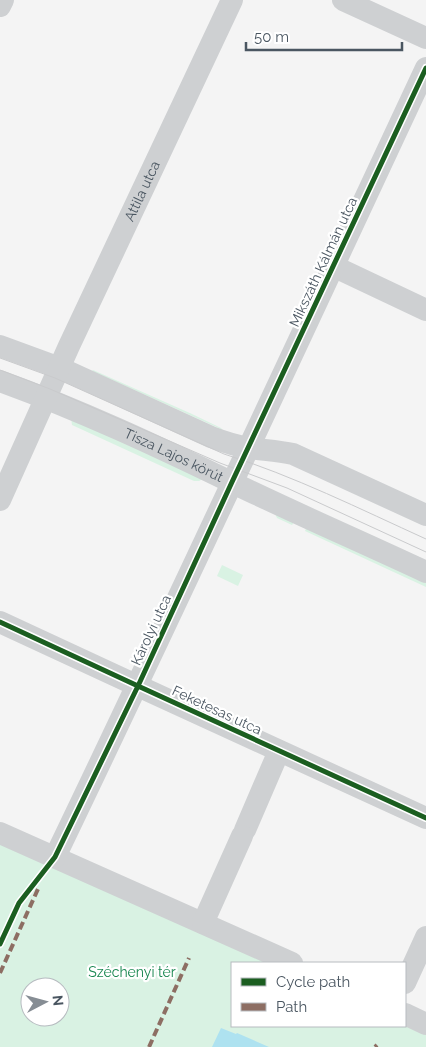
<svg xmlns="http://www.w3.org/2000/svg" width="426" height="1047" viewBox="0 0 426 1047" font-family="Raleway,sans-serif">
<rect width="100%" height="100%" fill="#f4f4f4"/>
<!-- green -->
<path fill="#d9f2e3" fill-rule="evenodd" d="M 93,370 L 192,414 L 221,428 L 223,430 L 92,371 Z
M 71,418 L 203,479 L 199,481 L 194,481 L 72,425 Z
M 277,510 L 426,579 L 426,587 L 305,531 L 307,526 L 295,521 L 292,525 L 277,518 L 275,514 Z
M 222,565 L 243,575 L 238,586 L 217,576 Z
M 0,833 L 292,963 L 232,963 L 232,1026 L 405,1026 L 426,1024 L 426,1047 L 0,1047 ZM 30,987 L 60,987 L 60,1017 L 30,1017 Z"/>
<!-- water -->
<path fill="#aee2f0" d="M 221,1028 L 236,1034 L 237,1033 L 269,1047 L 212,1047 Z"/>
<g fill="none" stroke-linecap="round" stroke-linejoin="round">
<!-- minor -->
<g stroke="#ced0d2" stroke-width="22">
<path d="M 343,0 L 426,38"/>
<path d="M 0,6 L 3,0"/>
<path d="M 333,266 L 426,310"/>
<path d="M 0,346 L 60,368 L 211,437 C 224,442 236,446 250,448 C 264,450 279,451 293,454 L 426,515"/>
<path id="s1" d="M 0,381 C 80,410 157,446 233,483 C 297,514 362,542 426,572"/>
<path id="s2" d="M 0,500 L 69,346 L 232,0"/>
<path d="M 0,622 L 138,686 L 426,818"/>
<path d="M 245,830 L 279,751"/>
<path d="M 0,833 L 292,963"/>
<path d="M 55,857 C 181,595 303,331 426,68"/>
<path d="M 203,923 L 242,836"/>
<path d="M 405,983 L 426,937"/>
<path d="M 405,1014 L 426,1024"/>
</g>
<!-- tram -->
<path stroke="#c9cacc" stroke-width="1" d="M 0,358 L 55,378 L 224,454 C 294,476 360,509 426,539
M 0,370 L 50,389 L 220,463 L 287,488 L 426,552"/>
<!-- quiet -->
<path stroke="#8d6e63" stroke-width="4" stroke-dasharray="8 4" stroke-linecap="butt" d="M 0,973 L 38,889
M 149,1047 L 189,958
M 375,1047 L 377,1045"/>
<!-- cycleway casing -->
<g stroke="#fff" stroke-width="8">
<path id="cycleway" d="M 0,622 L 138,686 L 426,818
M 0,944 L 19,903 L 55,857 L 138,686 L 232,482 L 426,68"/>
</g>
<!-- cycleway -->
<use href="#cycleway" stroke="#1b5e20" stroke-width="5"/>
</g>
<g text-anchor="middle" stroke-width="4.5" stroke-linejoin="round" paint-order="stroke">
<!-- street labels -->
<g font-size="14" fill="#4a5661" stroke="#fff">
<text dy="5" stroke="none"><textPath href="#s2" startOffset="340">Attila utca</textPath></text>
<text transform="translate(323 262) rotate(-65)" y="5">Mikszáth Kálmán utca</text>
<text dy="5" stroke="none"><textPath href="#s1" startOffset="189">Tisza Lajos körút</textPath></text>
<text transform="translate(151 630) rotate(-65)" y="5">Károlyi utca</text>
<text transform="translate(217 710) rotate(25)" y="5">Feketesas utca</text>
</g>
<!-- park labels -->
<g font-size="14" fill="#17864f" stroke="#fff">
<text x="132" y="977">Széchenyi tér</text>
</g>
</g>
<!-- legend -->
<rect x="231" y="962" width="175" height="65" fill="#ffffff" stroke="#b7bbc0"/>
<rect x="241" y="978" width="25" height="8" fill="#1b5e20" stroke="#b7bbc0"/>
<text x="276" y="987" font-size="15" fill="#4a5661">Cycle path</text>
<rect x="241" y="1003" width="25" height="8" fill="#8d6e63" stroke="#b7bbc0"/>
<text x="276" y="1012" font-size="15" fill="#4a5661">Path</text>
<!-- north arrow -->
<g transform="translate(45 1002) rotate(84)"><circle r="24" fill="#ffffff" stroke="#b7bbc0"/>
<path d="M0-4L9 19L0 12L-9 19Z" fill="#868d94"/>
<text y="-8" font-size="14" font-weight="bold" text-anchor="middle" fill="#4a5661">N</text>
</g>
<!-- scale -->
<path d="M246 42v8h156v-8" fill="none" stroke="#4a5661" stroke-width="2.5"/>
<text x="254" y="42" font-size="15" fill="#4a5661" stroke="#ffffff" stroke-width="4" paint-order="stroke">50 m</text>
</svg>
